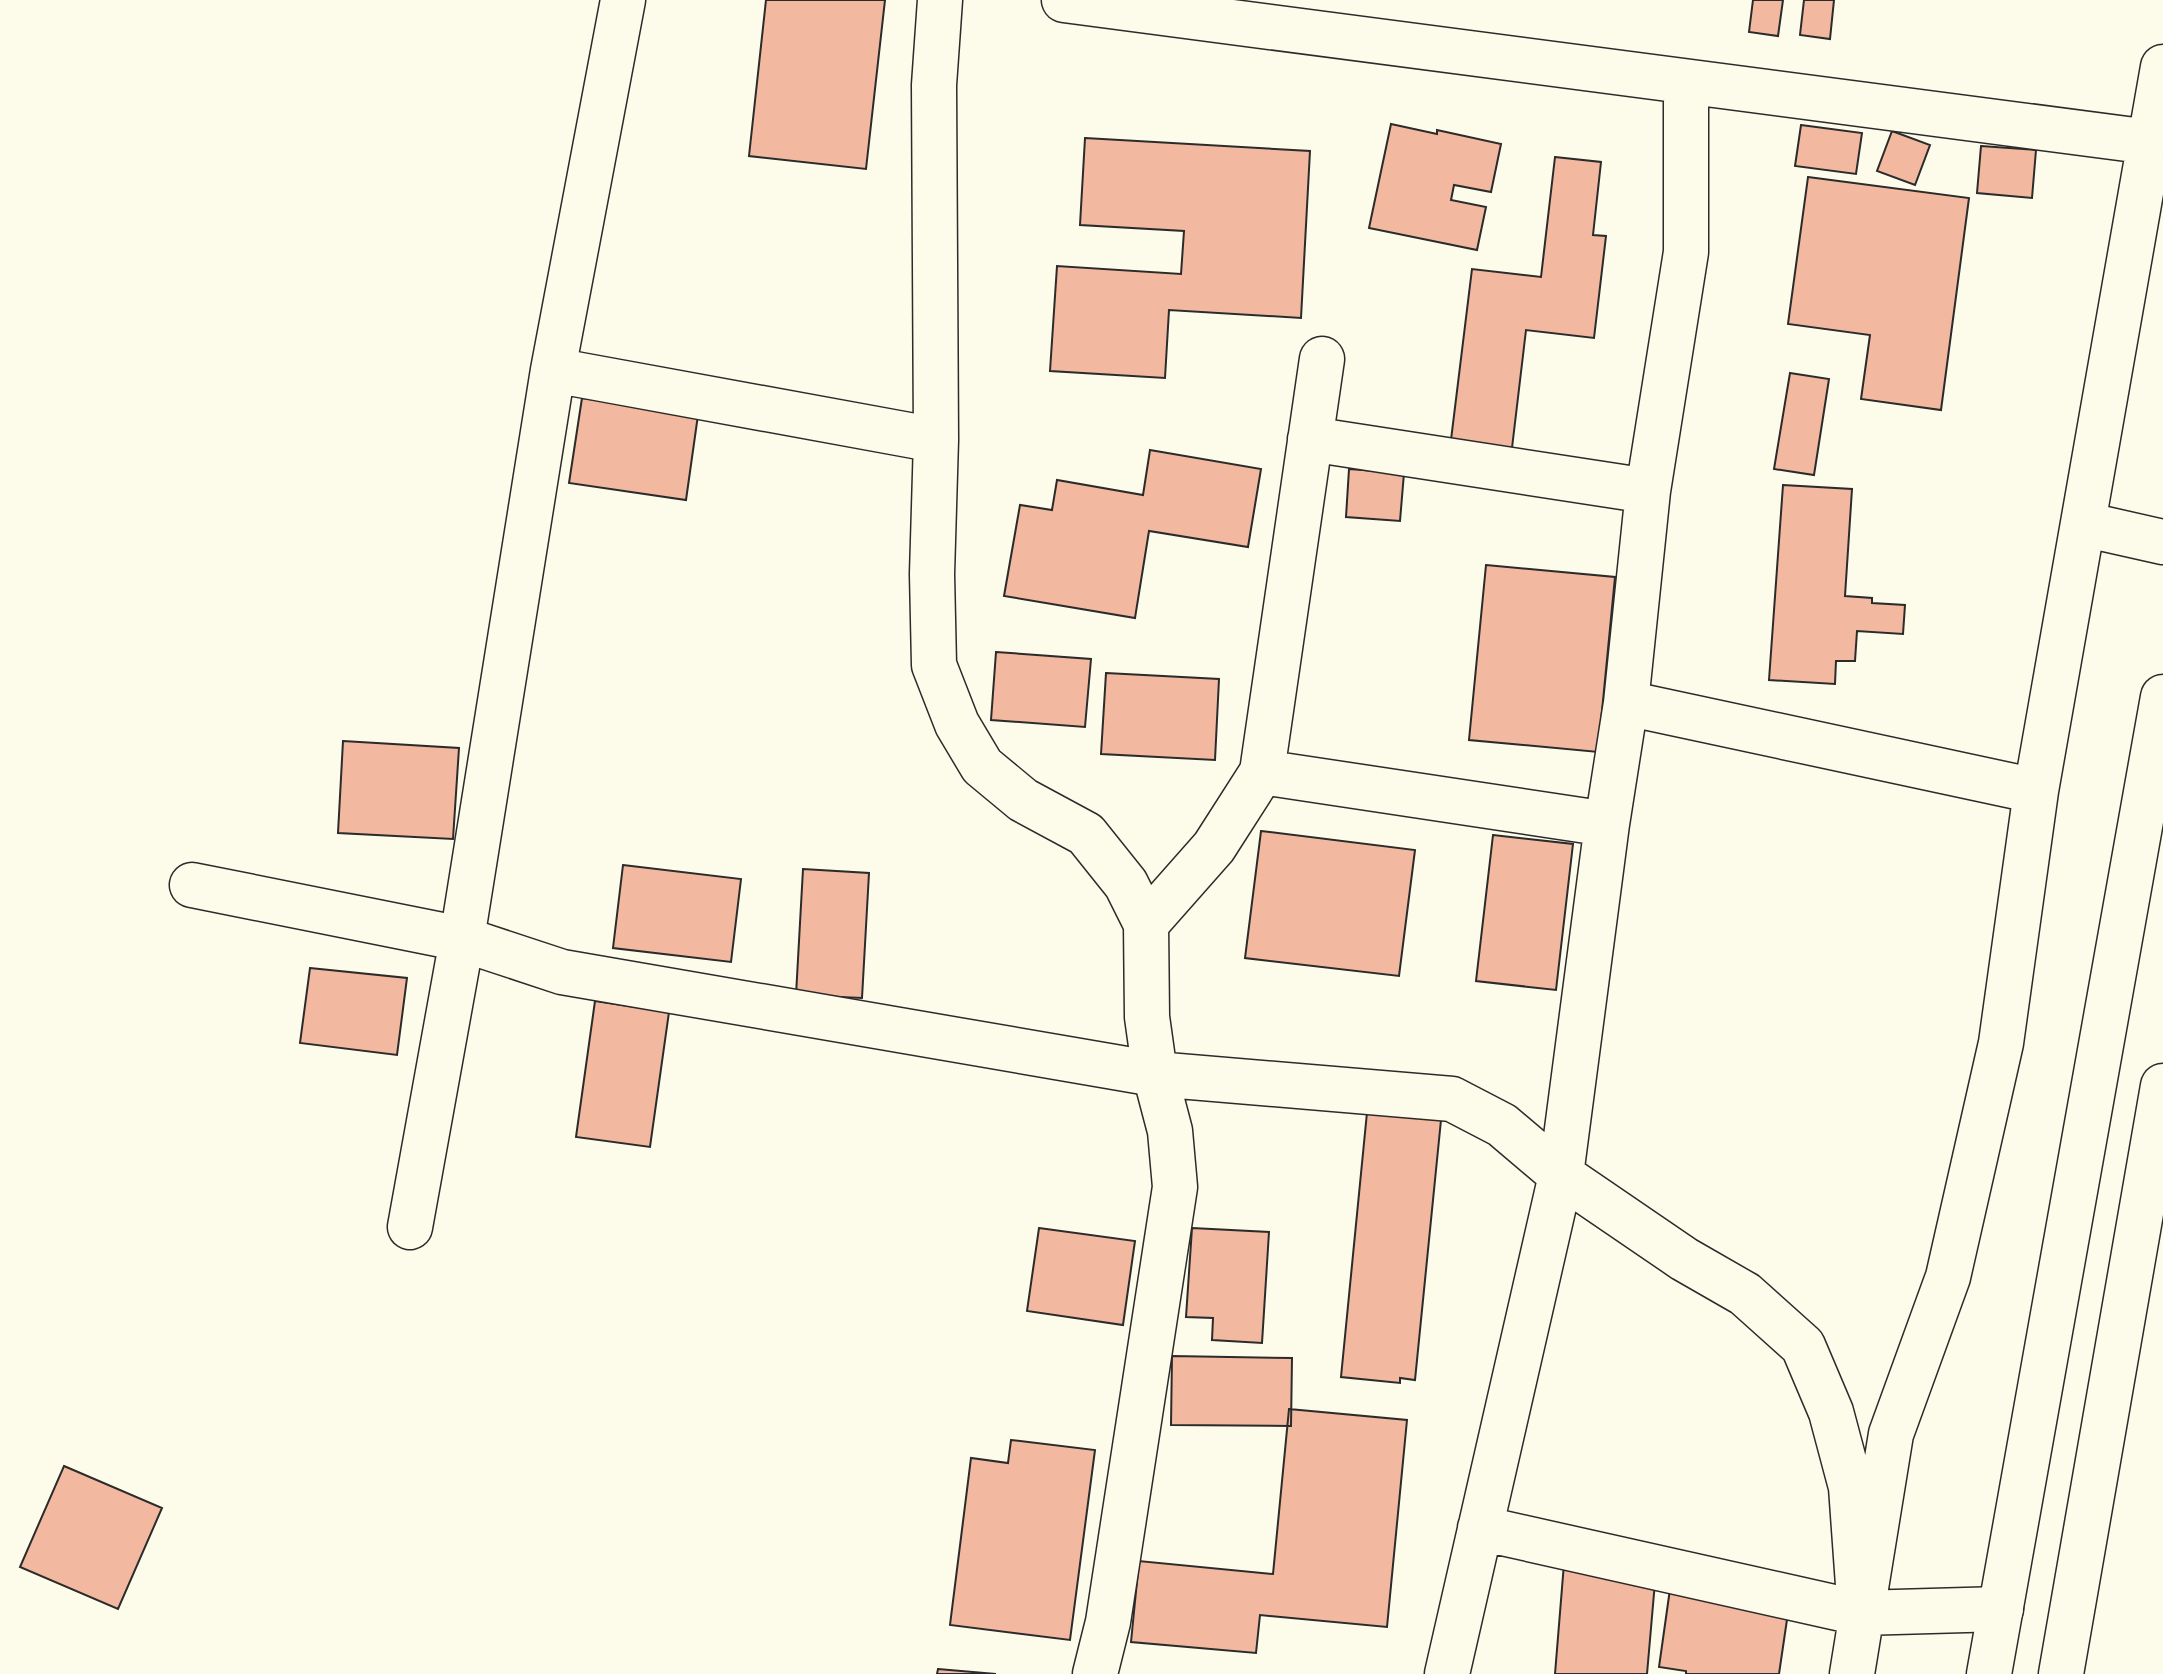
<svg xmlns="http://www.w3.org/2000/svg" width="2163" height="1674" viewBox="0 0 2163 1674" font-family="Karla,sans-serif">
<rect width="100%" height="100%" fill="#fdfbea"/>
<!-- building -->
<path fill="#f2b8a0" stroke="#2b2b2b" stroke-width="2" d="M 766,0 L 885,0 L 866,169 L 749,156 Z
M 1753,0 L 1783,0 L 1778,36 L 1749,32 Z
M 1804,0 L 1834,0 L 1830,39 L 1800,35 Z
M 1391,124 L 1437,134 L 1437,130 L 1501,144 L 1491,192 L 1454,185 L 1451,200 L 1486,207 L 1477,250 L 1369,228 Z
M 1801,125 L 1862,133 L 1856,174 L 1795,166 Z
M 1892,131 L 1930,145 L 1915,185 L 1877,171 Z
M 1085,138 L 1310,151 L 1301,318 L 1169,310 L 1165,378 L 1050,371 L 1057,266 L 1181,274 L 1184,231 L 1080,225 Z
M 1981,146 L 2036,150 L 2032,198 L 1977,193 Z
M 1555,157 L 1601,162 L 1593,235 L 1606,236 L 1594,338 L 1526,330 L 1512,448 L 1451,440 L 1472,269 L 1541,277 Z
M 1808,177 L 1969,198 L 1941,410 L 1861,399 L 1870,335 L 1788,324 Z
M 1790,373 L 1829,379 L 1814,475 L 1774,469 Z
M 582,398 L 698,415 L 686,500 L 569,483 Z
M 1150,450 L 1261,469 L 1248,547 L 1149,531 L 1135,618 L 1004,596 L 1020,505 L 1052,510 L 1057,480 L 1143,495 Z
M 1349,469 L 1404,473 L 1400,521 L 1346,517 Z
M 1783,485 L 1852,489 L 1845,596 L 1872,598 L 1872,603 L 1905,605 L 1903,634 L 1857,631 L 1855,661 L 1836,661 L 1835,684 L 1769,680 Z
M 1486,565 L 1615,577 L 1598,752 L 1469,740 Z
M 996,652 L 1091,659 L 1085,727 L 991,720 Z
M 1106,673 L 1219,679 L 1215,760 L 1101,754 Z
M 343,741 L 459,748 L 453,839 L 338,833 Z
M 1261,831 L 1415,850 L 1399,976 L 1245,958 Z
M 1493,835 L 1573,844 L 1556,990 L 1476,981 Z
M 623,865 L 741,879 L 731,962 L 613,948 Z
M 803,869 L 869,873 L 862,998 L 796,995 Z
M 310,968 L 407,978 L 397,1055 L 300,1043 Z
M 595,1001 L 669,1012 L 650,1147 L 576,1137 Z
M 1369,1092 L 1443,1100 L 1415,1380 L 1400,1378 L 1400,1383 L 1341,1377 Z
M 1039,1228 L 1135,1241 L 1123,1325 L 1027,1311 Z
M 1192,1228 L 1269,1232 L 1262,1343 L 1212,1340 L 1213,1318 L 1186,1317 Z
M 1172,1356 L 1292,1358 L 1291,1426 L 1171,1425 Z
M 1289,1409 L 1407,1420 L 1387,1627 L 1260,1615 L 1256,1653 L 1131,1642 L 1139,1561 L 1273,1574 Z
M 1011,1440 L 1095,1450 L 1070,1640 L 950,1625 L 971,1458 L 1008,1463 Z
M 64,1466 L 162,1508 L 118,1609 L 20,1567 Z
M 1565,1551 L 1657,1559 L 1647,1674 L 1555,1674 Z
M 1670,1589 L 1789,1606 L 1779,1674 L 1686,1674 L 1686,1671 L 1659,1667 Z
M 938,1669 L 996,1674 L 937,1674 Z"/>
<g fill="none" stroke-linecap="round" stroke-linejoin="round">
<!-- minor casing -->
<g stroke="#2b2b2b" stroke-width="47">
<path id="minor" d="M 940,0 L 934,85 L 936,440 L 932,574 L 934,665 L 957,724 L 982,766 L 1023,800 L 1086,834 L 1126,884 L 1146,924 L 1147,1017 L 1155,1074 L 1170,1131 L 1175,1187 L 1108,1622 L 1095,1674
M 1064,0 L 2150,142
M 553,370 L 936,440
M 1310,439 L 1648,491
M 2083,524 L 2163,542
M 1626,703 L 2036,791
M 1262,772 L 1607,824
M 192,885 L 462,939 L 562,972 L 1155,1074 L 1452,1099 L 1502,1125 L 1561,1175 L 1684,1259 L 1745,1294 L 1803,1346 L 1831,1412 L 1851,1487 L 1860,1613
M 1146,924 L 1214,847 L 1262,772 L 1322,359
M 410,1227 L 462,939 L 553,370 L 623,0
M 1480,1528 L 1860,1613 L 2001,1609
M 1447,1674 L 1561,1175 L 1607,824 L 1626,703 L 1648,491 L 1686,252 L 1686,82
M 1852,1674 L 1891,1434 L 1948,1277 L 2001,1043 L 2036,791 L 2163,67"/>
</g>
<!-- highway casing -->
<g stroke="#2b2b2b" stroke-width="47">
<path id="highway" d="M 1989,1674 L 2163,697
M 2061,1674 L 2163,1086"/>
</g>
<!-- minor -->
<use href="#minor" stroke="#fdfbea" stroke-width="44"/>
<!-- highway -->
<use href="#highway" stroke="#fdfbea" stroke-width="44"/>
</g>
</svg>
